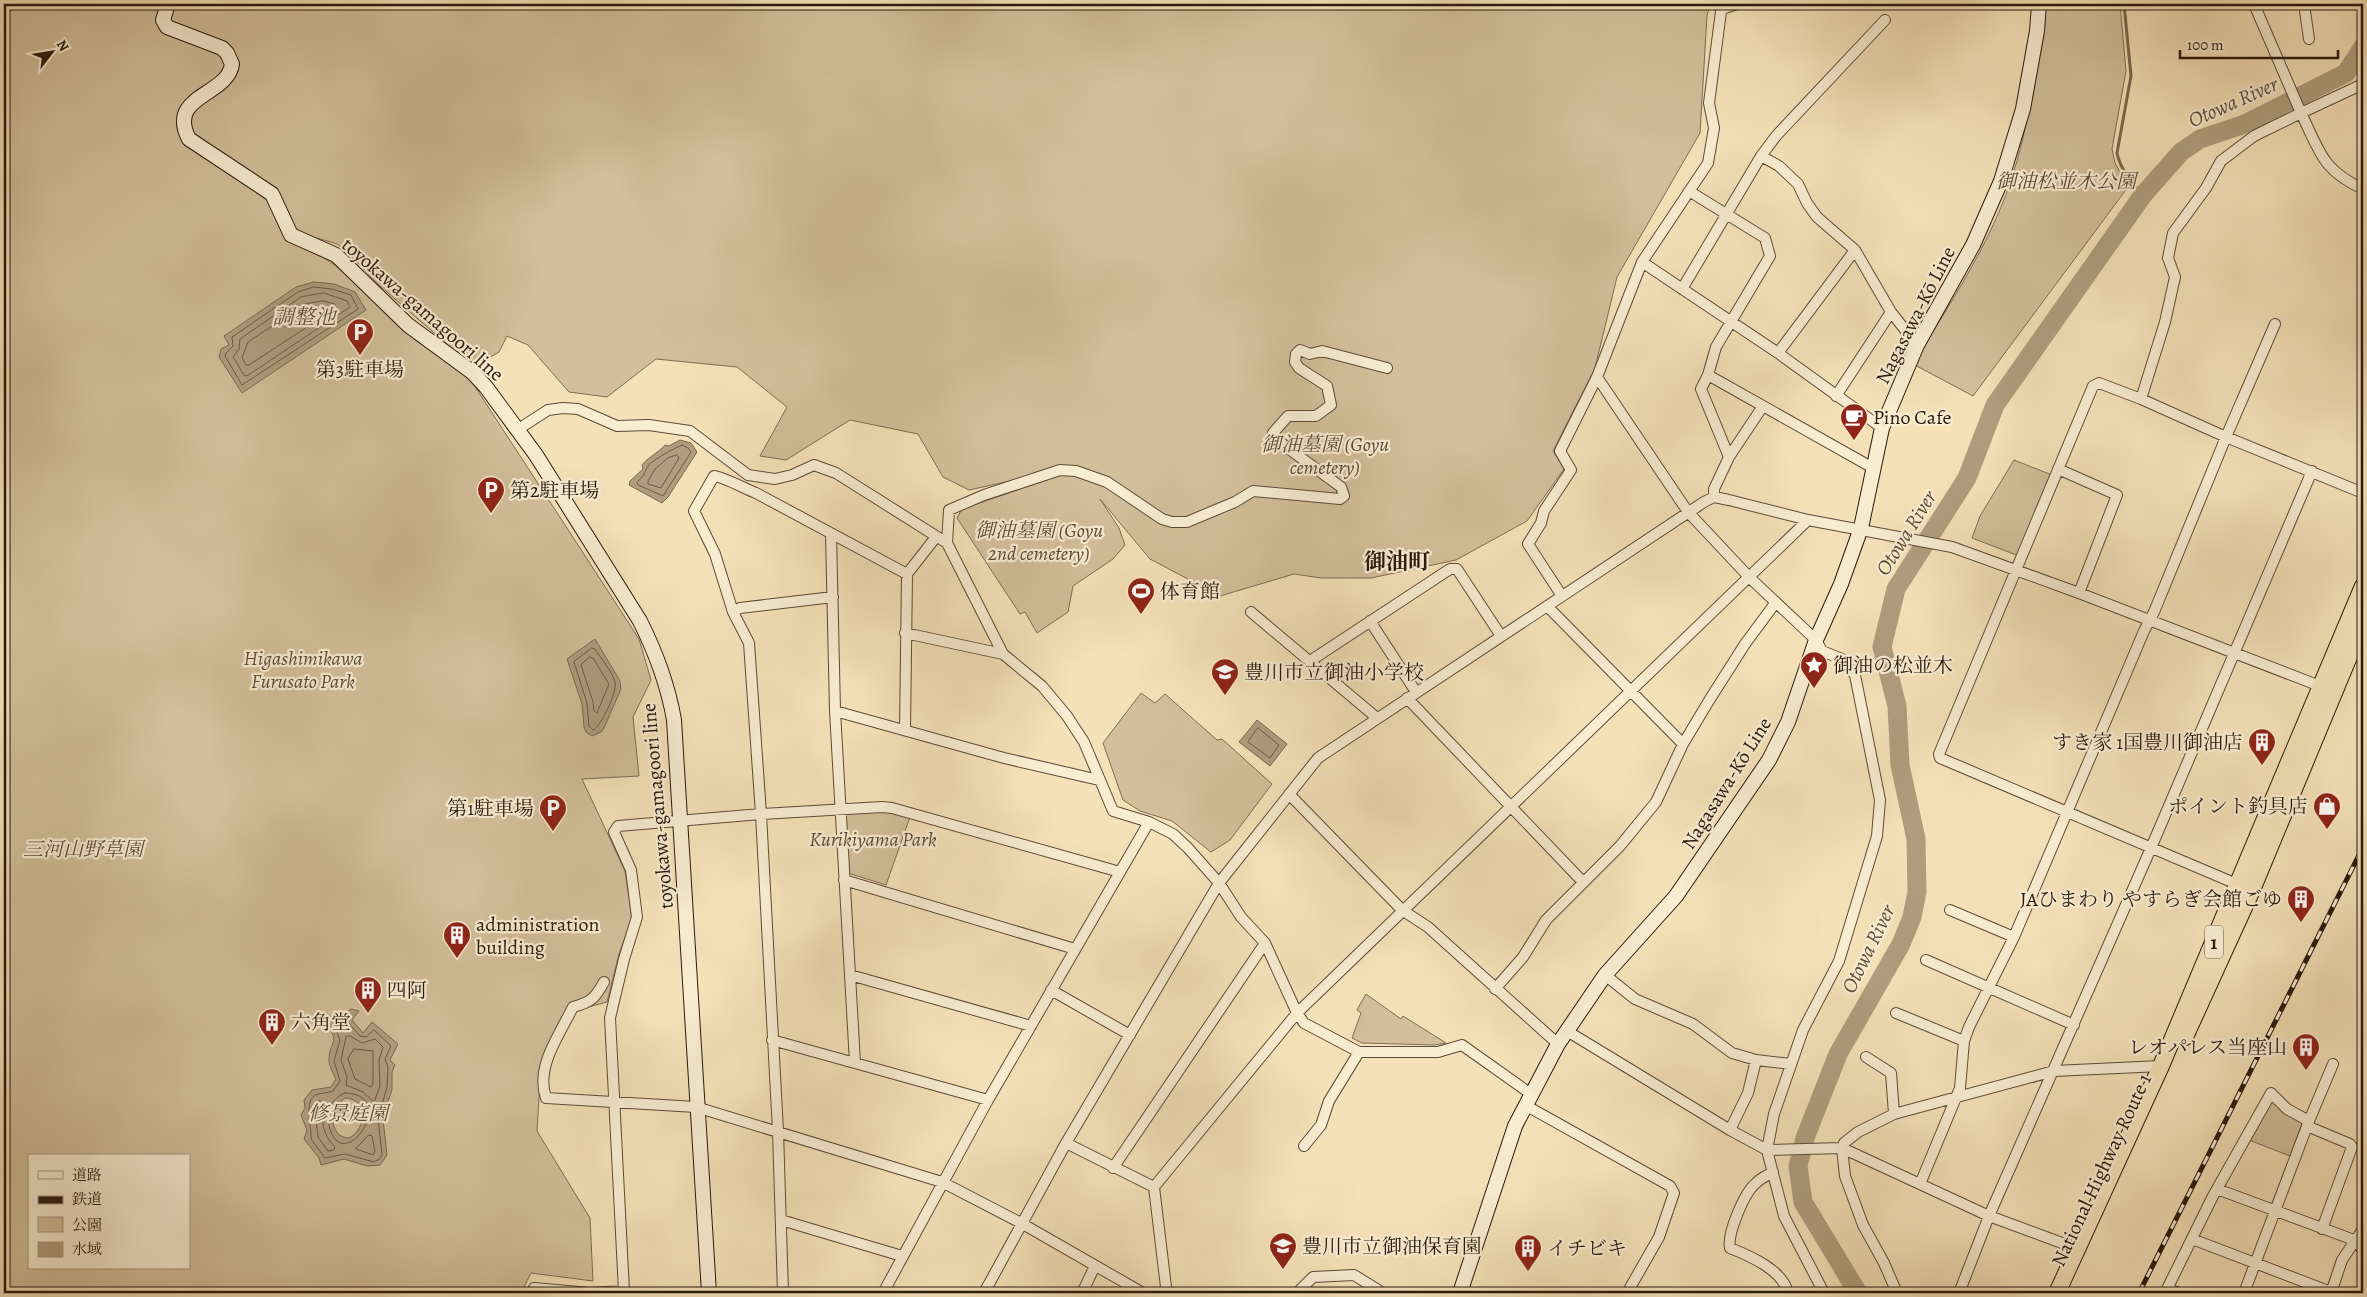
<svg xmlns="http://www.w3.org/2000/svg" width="2367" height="1297" viewBox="0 0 2367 1297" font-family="Alegreya,'Noto Serif JP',serif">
<rect width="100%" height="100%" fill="#f5e1b8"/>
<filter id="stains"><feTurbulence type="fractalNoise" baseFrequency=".004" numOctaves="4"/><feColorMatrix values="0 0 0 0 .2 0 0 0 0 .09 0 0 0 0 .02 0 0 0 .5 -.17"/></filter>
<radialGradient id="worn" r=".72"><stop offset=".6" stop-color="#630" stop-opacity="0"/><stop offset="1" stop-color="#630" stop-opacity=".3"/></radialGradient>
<!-- green -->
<path fill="#d2bf9b" stroke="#7e6c54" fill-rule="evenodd" d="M 4,4 L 1710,4 L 1707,16 L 1700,133 L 1617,277 L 1595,368 L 1553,451 L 1564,469 L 1527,521 L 1456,560 L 1371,578 L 1321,578 L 1294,574 L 1220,596 L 1150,559 L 1100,499 L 1119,528 L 1125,545 L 1113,559 L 1073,586 L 1068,612 L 1037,633 L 1025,612 L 1020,614 L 957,518 L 962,509 L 1064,474 L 1074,467 L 969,490 L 943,477 L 918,434 L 850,420 L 786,460 L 760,456 L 787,407 L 737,367 L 656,359 L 607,397 L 569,392 L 528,345 L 507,336 L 499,352 L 473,367 L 380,286 L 351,256 L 337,244 L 317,238 L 300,247 L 317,253 L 336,266 L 419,343 L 462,370 L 472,382 L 630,625 L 639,639 L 651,680 L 633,717 L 639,776 L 582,779 L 625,871 L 632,918 L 619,954 L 607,1002 L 570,1012 L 541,1066 L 537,1131 L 590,1218 L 593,1281 L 531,1273 L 521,1293 L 4,1293 ZM 29,1156 L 189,1156 L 189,1268 L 29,1268 Z
M 2044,4 L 2120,4 L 2126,71 L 2112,149 L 2115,163 L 2128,187 L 1973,396 L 1913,364 C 1947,308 1989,246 2010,183 C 2030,125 2036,64 2044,4 Z
M 2014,460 L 2052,475 L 2019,556 L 1972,538 L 1980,516 Z
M 1141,693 L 1155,703 L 1165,694 L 1217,740 L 1222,739 L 1272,784 L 1230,840 L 1211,852 L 1172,821 L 1140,811 L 1123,800 L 1103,743 Z
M 891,811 L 910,817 L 886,885 L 848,873 L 845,815 L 848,812 Z
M 1366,994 L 1401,1019 L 1403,1016 L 1446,1043 L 1435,1045 L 1362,1043 L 1352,1038 L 1361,1013 L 1357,1010 Z
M 2273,1098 L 2303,1121 L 2290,1156 L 2249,1140 Z"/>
<!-- water -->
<path fill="#b09d7e" stroke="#7a6851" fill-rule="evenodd" d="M 314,282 L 334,284 L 355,292 L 366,310 L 242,393 L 219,357 L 221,349 L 229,345 L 224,336 L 296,287 Z
M 680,440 L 691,443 L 697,452 L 668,497 L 662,503 L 629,485 L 630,481 L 643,469 L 642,465 C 647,458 658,453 665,445 L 669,446 Z
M 595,639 L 620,681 L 621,689 L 604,728 L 601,732 L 592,736 L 586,732 L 584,727 L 582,704 L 567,659 Z
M 1257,720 L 1287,744 L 1270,766 L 1239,742 Z
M 351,1009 L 359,1011 L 352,1020 L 363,1033 L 372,1022 L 398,1044 L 390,1060 L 395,1065 L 392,1072 L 392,1089 L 383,1119 L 387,1155 L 380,1165 L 367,1166 L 344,1159 L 321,1165 L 319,1158 L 304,1139 L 307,1130 L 301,1115 L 305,1108 L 304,1100 L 312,1090 L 331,1087 L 336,1079 C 333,1073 329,1066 329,1060 C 329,1040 342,1043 325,1024 L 329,1016 L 338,1018 ZM 345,1098 C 370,1099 366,1129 349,1138 C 333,1137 331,1121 334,1108 Z"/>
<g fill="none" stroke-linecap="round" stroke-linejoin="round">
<!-- shore -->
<path stroke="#6c5a46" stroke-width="1" d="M 314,287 L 332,289 L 351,295 L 358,309 L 242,385 L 225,356 L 226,353 L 233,346 L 232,337 L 298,292 Z
M 324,293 L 347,301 L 350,307 L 247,376 L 244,375 L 233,357 L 239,349 L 240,339 L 301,297 Z
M 323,301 L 335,304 L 336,308 L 249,365 L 246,365 L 242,358 L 248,342 L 305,304 Z
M 682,445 L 688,448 L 691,452 L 663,496 L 638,485 L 637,482 C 645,475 644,473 648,466 C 652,460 675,448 682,445 Z
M 677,455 L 679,458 L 661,488 L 648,484 L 648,481 L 655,469 L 668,458 Z
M 592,648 L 595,649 C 601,659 612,671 615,682 C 618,690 601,727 593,730 L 589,726 L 587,703 L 574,662 Z
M 590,657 L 593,658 L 609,684 L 597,713 L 594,711 L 593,702 L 581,665 Z
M 1258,728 L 1279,745 L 1270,758 L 1248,742 Z
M 346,1020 L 360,1036 L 366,1037 L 374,1030 L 391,1046 L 385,1059 L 388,1067 L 387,1087 L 378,1119 L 382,1154 L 380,1159 L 374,1162 L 345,1154 L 325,1158 L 311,1139 C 312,1128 304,1104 314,1096 C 318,1093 328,1093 333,1091 L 340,1081 L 334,1061 L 340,1040 L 334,1025 Z
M 350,1036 L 362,1043 L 375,1039 L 383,1047 L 379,1060 L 380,1086 L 374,1102 L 363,1092 L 346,1085 L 347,1077 L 341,1060 L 346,1037 Z
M 354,1049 L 373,1051 L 373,1084 L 371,1087 L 355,1079 L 348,1059 Z
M 345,1093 C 400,1094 344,1176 330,1129 C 325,1114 330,1099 345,1093 Z
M 319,1101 L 324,1102 C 321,1120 322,1134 335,1147 L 334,1150 L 328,1151 L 318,1137 C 318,1126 311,1111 319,1101 Z
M 369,1135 L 372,1136 L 375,1152 L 373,1155 L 356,1149 Z"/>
<!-- stream -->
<path stroke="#7a6851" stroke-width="3" d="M 2124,4 L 2131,76 L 2117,153 C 2120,169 2132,183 2143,195"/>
<!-- river -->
<path stroke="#b09d7e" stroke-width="19" d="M 1858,1293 L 1803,1202 L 1798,1166 L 1805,1138 L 1838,1054 L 1901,944 L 1912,917 L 1917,892 L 1916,839 L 1900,765 L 1897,706 L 1882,647 L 1896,589 L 1967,478 L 1995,405 L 2143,195 L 2181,152 L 2200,139 L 2245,124 L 2346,73 L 2363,47"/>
<!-- minor casing -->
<g stroke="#5c4a38" stroke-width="12">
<path id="minor" d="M 2254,4 L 2301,113 L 2363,84
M 2304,4 L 2309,39
M 1722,9 L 1737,4
M 1761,156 L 1779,166 L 1798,184 L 1807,203 L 1817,217 L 1855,250 L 1891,312 L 1917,345
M 1689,191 L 1765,238 L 1770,256 L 1716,347 L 1708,375 L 1701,389 L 1729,457 L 1714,489 L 1714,497
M 1642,262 L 1778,353 L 1882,428
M 1682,289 L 1761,156 L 1776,136 L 1885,20
M 1778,353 L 1855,250
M 1387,368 L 1322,351 L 1310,354 L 1300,350 L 1296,354 L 1295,362 L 1299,368 L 1327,386 L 1331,405 L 1316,416 L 1288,416 L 1273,433 L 1274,438 L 1341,487 L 1344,496 L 1340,499 L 1253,491 L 1235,502 L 1187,522 L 1172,522 L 1162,519 L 1107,482 L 1076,471 L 1060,470 L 984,495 L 949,510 L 947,543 L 1003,654 L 1042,686 L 1067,716 L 1084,742 L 1113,811 L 1149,822 L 1173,834 L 1188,848 L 1219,883 L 1241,917 L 1265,943 L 1297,1013 L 1304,1023 L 1359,1052 L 1438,1052 L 1462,1045 L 1531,1094
M 1708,375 L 1873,468
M 1597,377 L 1642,262 L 1708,163 L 1714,128 L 1709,103 L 1722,4
M 1836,396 L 1891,312
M 2141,399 L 2165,322 L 2175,277 L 2168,258 L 2173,233 L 2206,188 L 2221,161 L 2254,136 L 2301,113 C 2320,152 2322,170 2363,189
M 517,430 L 548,410 L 563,408 L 578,409 L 617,426 L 649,425 L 690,431 L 748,475 L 775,479 L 792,475 L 814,465 L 836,473 L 947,543
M 1729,457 L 1763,406
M 2058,469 L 2117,495 L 2079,593
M 831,534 L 835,711 L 855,1063
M 907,574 L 936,537
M 1562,596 L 1528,544 L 1541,523 L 1544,511 L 1571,470 L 1560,451 L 1597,377 L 1688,512 L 1750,578 L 1816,640 L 1822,651 L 1842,659 L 1855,675 L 1880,800 L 1877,836 L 1839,961 L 1803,1030 L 1774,1114 L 1767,1150 L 1784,1216 L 1824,1293
M 833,597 L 740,608 L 733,612 L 749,643 L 761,814 L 882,807 L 892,808 L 1120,872
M 1547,606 L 1683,744
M 733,612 L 715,554 L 694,511 L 714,476 C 721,476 746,489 756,493 L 907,574 L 905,730
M 1251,612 L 1377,718
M 1370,621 L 1416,692
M 905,633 L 1003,654
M 1310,661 L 1450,569 L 1457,569 L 1501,636
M 1407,698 L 1583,882
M 835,711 L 1004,758 L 1099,780
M 1289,794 L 1402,910 L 1428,927 L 1558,1044
M 844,880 L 1075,949
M 2239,885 L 1940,758 L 1939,754 L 2093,386 L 2099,383 L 2141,399 L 2226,437 L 2363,493
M 1950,910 L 2014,937
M 1926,960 L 2074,1025
M 850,975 L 1031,1026
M 1605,975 L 1635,999 L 1693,1024 L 1732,1053 L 1756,1060 L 1791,1064
M 604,982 C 595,998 592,1002 573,1007 C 560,1034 535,1067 546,1098 L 696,1107 L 942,1182 L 1021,1223 L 1143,1293
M 1495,989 L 1523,957 L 1546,920 L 1620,846 L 1656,802 L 1683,744 L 1710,699 L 1745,644 L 1776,602
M 1051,990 L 1130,1035
M 1896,1013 L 1964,1041
M 1567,1031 L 1730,1130 L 1767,1150 L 1842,1148 L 1989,1216 L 2078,1249
M 772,1040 L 988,1100
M 1866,1057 L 1891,1073 L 1894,1114
M 1525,1105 L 1670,1186 L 1674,1193 L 1659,1237 L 1627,1293
M 2307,1126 L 2350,1144 L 2352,1147 L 2322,1229
M 1730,1130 L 1748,1093 L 1756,1060
M 1066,1143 L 1154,1187
M 1304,1146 L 1321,1125 L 1329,1101 L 1359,1052
M 1113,1168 L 1265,943
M 1773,1172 C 1768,1175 1761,1178 1756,1183 C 1744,1193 1727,1234 1730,1248 C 1750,1256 1783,1270 1788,1293
M 1920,1184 L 1960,1088 L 1964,1041 L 1969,1027 L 2014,937 L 2144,631 L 2154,612 L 2226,437 L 2275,324
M 2217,1189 L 2354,1240 L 2363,1249
M 781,1220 L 902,1256
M 2192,1239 L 2331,1292
M 2167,1289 L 2213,1196 L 2271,1093 L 2287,1109 L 2309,1121
M 532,1293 L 534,1288 L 590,1293 L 624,1291 L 610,1018 L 624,959 L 637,917 L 631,870 L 614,832 L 618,826 L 761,814 L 778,1131 L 783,1293
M 883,1293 L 988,1100 L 1149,822
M 984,1293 L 1066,1143 L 1219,883 L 1318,758 L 1704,502 L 1714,497 L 1729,500 L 1808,520 L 1952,547 L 2079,593 L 2325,688
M 1082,1293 L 1095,1266
M 1163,1293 L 1166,1287 L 1154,1187 L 1297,1013 L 1808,520
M 1297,1293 L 1313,1277 L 1354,1275 L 1383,1293
M 1897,1293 L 1884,1263 L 1863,1225 L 1845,1176 L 1842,1148 L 1844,1143 L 1858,1132 L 1894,1114 L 2054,1071 L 2161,1066
M 1959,1293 L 1989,1216 L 2151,848 L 2312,471
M 2164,1293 L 2167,1289 L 2180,1293
M 2244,1293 L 2309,1121 L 2333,1064
M 2331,1293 L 2342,1260 L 2363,1229"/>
</g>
<!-- secondary casing -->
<g stroke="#29180d" stroke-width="16">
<path id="secondary" d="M 168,4 L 163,20 L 167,27 L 222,48 L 227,53 L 232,64 C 228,96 166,95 189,139 L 272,194 L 291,235 L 336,255 L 408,325 L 472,372 L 486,387 L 536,455 L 640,621 C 656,653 668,685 674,720 L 709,1293
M 1460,1293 L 1515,1126 L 1558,1044 L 1605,975 L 1676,896 L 1769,760 L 1788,722 L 1816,640 L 1841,584 L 1861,528 L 1882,428 L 1917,345 L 1973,245 L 2001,181 L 2023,109 L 2037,31 L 2039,4"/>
</g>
<!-- trunk casing -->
<g stroke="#29180d" stroke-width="18">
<path id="trunk" d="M 2185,1037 L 2252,890 L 2363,623
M 2057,1293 L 2161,1066 L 2363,586"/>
</g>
<!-- minor -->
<use href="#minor" stroke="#f8ecd1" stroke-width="10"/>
<!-- secondary -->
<use href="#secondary" stroke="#f8ecd1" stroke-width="14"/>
<!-- trunk -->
<use href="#trunk" stroke="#f5e1b8" stroke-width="16"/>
<!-- rail casing -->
<g stroke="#29180d" stroke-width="5">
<path id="rail" d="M 2139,1293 L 2363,847"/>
</g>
<!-- rail -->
<use href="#rail" stroke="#f8ecd1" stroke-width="3" stroke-dasharray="9" stroke-linecap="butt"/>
</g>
<!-- icons -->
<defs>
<g id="parking-pin" transform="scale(1.4375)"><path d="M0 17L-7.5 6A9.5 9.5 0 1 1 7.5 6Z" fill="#8f2418" stroke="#f8ecd1"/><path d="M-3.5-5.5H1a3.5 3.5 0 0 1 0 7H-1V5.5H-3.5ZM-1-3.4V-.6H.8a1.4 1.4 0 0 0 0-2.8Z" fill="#fff"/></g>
<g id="cafe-pin" transform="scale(1.4375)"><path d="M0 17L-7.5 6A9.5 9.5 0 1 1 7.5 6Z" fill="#8f2418" stroke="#f8ecd1"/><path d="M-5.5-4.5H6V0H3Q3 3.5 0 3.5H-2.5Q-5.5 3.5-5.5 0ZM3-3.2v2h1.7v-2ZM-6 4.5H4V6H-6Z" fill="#fff"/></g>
<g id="stadium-pin" transform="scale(1.4375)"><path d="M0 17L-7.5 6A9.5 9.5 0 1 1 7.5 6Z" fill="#8f2418" stroke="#f8ecd1"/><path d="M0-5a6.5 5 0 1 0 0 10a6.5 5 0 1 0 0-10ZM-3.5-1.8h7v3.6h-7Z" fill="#fff"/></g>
<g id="sight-pin" transform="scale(1.4375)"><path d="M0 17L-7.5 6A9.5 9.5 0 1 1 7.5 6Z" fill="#8f2418" stroke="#f8ecd1"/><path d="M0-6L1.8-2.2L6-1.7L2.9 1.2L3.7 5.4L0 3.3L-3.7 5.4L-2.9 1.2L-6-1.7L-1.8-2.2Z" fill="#fff"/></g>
<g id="school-pin" transform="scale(1.4375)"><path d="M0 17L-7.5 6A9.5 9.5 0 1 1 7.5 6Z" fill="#8f2418" stroke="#f8ecd1"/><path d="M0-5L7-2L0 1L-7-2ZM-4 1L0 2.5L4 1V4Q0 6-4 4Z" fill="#fff"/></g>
<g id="building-pin" transform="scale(1.4375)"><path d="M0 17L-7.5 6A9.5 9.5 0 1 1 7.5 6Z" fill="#8f2418" stroke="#f8ecd1"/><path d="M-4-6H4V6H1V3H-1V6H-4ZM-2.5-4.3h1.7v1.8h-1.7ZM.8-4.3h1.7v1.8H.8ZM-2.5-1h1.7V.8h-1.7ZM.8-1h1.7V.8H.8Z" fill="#fff"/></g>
<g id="shop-pin" transform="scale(1.4375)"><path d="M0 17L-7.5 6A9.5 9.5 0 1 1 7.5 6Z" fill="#8f2418" stroke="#f8ecd1"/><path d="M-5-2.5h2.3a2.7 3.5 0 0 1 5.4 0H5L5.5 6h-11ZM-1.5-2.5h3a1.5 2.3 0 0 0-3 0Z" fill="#fff"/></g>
</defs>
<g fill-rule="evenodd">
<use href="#parking-pin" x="360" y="332"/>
<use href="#cafe-pin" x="1854" y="417"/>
<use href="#parking-pin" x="491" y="490"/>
<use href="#stadium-pin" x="1141" y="591"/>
<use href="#sight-pin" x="1814" y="665"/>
<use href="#school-pin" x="1225" y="672"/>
<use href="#building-pin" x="2262" y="742"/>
<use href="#shop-pin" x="2327" y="806"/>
<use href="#parking-pin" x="553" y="808"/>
<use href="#building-pin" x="2301" y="899"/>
<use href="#building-pin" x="457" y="935"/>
<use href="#building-pin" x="368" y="990"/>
<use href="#building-pin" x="272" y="1022"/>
<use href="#building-pin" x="2306" y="1047"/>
<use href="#school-pin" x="1283" y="1246"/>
<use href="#building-pin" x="1528" y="1248"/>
</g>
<g text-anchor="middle" stroke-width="4.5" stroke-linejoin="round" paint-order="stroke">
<!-- shield labels -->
<rect fill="#f8ecd1" stroke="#675848" stroke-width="1" x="2205" y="925.5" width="18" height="33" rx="4"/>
<g font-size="19" font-weight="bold" fill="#29180d">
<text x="2214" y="949">1</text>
</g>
<!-- park labels -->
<g font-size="20" font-style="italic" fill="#5c4a38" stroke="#f8ecd1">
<text x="2066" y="188">御油松並木公園</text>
<text x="1325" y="451">御油墓園 (Goyu<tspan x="1325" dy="23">cemetery)</tspan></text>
<text x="1039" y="537">御油墓園 (Goyu<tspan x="1039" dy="23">2nd cemetery)</tspan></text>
<text x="303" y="665">Higashimikawa<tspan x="303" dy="23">Furusato Park</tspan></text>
<text x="873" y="846">Kurikiyama Park</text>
<text x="83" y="856">三河山野草園</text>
<text x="348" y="1120">修景庭園</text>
</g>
<!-- street labels -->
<g font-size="20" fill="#29180d" stroke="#f8ecd1">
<text transform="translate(423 309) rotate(41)" y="7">toyokawa-gamagoori line</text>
<text transform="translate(1915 315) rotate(-63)" y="7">Nagasawa-Kō Line</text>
<text transform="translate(1726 783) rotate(-58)" y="7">Nagasawa-Kō Line</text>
<text transform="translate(657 806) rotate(-95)" y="7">toyokawa-gamagoori line</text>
<text transform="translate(2101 1170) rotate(-65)" y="7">National Highway Route 1</text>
</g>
<!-- poi labels -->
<g font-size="20" fill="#29180d" stroke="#f8ecd1" text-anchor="start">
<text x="360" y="376" text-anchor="middle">第3駐車場</text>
<text x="1873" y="424">Pino Cafe</text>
<text x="510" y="497">第2駐車場</text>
<text x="1160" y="598">体育館</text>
<text x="1833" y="672">御油の松並木</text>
<text x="1244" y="679">豊川市立御油小学校</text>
<text x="2243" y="749" text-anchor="end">すき家 1国豊川御油店</text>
<text x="2308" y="813" text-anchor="end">ポイント釣具店</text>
<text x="534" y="815" text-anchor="end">第1駐車場</text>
<text x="2282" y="906" text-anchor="end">JAひまわり やすらぎ会館ごゆ</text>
<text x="476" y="931">administration<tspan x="476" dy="23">building</tspan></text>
<text x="387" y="997">四阿</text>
<text x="291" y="1029">六角堂</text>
<text x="2287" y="1054" text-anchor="end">レオパレス当座山</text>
<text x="1302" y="1253">豊川市立御油保育園</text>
<text x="1547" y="1255">イチビキ</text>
</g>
<!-- water labels -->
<g font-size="21" font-style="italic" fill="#5f4d3a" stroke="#f8ecd1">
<text transform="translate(2233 102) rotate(-24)" y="7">Otowa River</text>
<text x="304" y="324">調整池</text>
<text transform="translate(1906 533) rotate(-58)" y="7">Otowa River</text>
<text transform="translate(1868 949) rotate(-64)" y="7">Otowa River</text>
</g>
<!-- quarter labels -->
<g font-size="22" font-weight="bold" fill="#29180d" stroke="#f8ecd1">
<text x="1397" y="569">御油町</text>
</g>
</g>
<!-- margin -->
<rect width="2367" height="1297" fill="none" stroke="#f5e1b8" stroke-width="20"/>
<rect x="5" y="5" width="2357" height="1287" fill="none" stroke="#29180d" stroke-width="2.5"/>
<rect x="10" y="10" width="2347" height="1277" fill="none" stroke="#29180d"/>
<!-- legend -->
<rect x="28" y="1154" width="162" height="115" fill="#f8ecd1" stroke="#a59783"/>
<rect x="38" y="1171" width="25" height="8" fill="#f8ecd1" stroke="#a59783"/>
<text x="72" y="1180" font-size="15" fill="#29180d">道路</text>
<rect x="38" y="1196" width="25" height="8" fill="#29180d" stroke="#a59783"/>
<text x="72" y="1204" font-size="15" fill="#29180d">鉄道</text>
<rect x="38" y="1217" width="25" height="15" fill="#d2bf9b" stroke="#a59783"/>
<text x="72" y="1230" font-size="15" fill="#29180d">公園</text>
<rect x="38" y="1242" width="25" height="15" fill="#b09d7e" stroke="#a59783"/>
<text x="72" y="1254" font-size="15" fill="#29180d">水域</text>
<!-- north arrow -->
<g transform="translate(52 52) rotate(59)" stroke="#f8ecd1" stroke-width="4" paint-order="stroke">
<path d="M0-4L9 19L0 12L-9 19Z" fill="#29180d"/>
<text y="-8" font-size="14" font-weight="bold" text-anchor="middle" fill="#29180d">N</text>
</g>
<!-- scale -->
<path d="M2180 50v8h158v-8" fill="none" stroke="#29180d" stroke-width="2.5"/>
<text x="2187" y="50" font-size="15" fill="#29180d" stroke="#f8ecd1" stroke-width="4" paint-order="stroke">100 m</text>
<rect width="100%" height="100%" filter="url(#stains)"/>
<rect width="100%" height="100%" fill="url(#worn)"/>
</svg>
